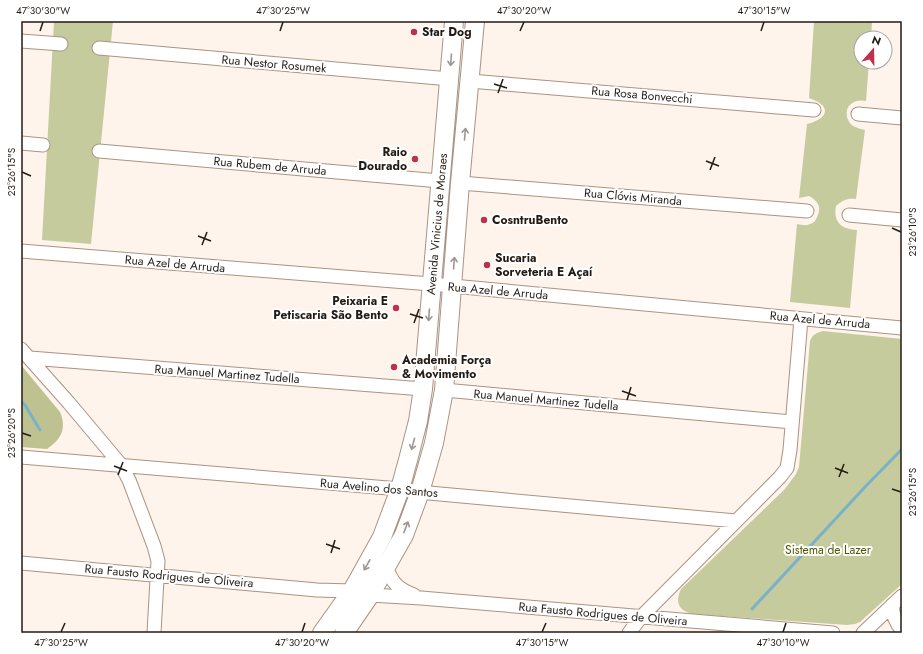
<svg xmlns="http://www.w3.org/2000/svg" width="923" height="654" viewBox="0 0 923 654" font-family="Jost,sans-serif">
<rect width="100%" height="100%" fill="#fef4ec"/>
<!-- green -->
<path fill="#c6cb9d" d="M 54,21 L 113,21 L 91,244 L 42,240 Z
M 814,21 L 872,21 L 871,38 L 861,38 L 861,62 L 869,62 L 866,101 C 861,100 855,100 851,104 C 844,109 846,121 853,126 C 856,128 862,129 865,130 L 856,199 C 847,198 843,200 836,206 C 833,222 841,229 857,230 L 850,308 L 790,302 L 797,224 C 802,225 806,226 810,224 C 814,223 816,220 817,217 C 822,207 818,201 809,196 L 799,198 L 807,124 C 828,119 833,106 809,98 Z
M 823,331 L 902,339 L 902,584 L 860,622 L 855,624 L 847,625 L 692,614 C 678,610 675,602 681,589 L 784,490 L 796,474 L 799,467 L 810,341 C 813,334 816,333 823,331 Z"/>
<!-- forest -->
<path fill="#bdc290" d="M 21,365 L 60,412 C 67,429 61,439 47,449 L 21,447 Z"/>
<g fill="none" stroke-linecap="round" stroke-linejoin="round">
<!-- stream -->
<path stroke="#79b2c8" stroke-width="3" d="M 21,401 L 25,405 L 40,430
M 752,609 L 865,487 L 902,449"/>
<!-- street casing -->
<g stroke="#aa9382" stroke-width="15">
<path id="street" d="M 21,41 L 61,44
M 99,48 L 450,79
M 470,81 L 814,110
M 858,114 L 902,118
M 21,143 L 43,145
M 99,151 L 440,181
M 460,183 L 807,211
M 849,215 L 902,220
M 21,251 L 431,284 L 902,328
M 21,349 L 69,403 L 121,465 L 129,480 L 154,546 L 158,561 L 154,633
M 30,358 L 423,389
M 444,390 L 792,422
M 21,457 L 400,489 L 429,493 L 736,521
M 21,563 L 317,590 L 352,591
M 386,567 C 393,584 398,589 414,595
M 370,595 L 421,598 L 833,633
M 892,605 C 893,615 895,622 902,630
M 629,633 L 641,617 L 780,477 L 787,468 L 790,450 L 801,319
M 863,633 L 902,596"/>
</g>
<!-- secondary casing -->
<g stroke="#aa9382" stroke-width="20">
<path id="secondary" d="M 322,633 L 352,591 L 382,537 L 400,489 L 408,460 L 418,421 L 423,389 L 454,21
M 344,633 L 370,595 L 404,535 L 420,492 L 434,443 L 444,390 L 460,183 L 475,21"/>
</g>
<!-- street -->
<use href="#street" stroke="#fff" stroke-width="13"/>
<!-- secondary -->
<use href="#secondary" stroke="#fff" stroke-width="18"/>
</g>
<!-- one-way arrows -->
<defs><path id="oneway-shaft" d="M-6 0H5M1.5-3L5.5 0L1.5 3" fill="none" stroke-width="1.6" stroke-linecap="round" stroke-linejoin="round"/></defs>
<g stroke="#9c9895">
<use href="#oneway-shaft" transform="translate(451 60) rotate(94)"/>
<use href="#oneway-shaft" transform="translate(465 134) rotate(-85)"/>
<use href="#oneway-shaft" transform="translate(454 263) rotate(-86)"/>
<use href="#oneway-shaft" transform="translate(429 315) rotate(94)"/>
<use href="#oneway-shaft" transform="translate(413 444) rotate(105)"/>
<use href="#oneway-shaft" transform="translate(406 527) rotate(-69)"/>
<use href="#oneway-shaft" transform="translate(367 565) rotate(119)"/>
</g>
<!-- ticks -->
<path fill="none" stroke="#231a14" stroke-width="1.5" d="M 40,31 L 43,22M 280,31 L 283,22M 520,31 L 524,22M 761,31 L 764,22M 494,84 L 507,88M 498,93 L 503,79M 706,161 L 719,166M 710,170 L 715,157M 22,172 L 31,176M 892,228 L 901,232M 198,236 L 211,241M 202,245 L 207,232M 410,314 L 423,318M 414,323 L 419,309M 622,391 L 636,396M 627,400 L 631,387M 22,433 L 31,436M 114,466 L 127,471M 835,468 L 848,473M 118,475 L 123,462M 839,477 L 844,464M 892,489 L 901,492M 326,544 L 340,549M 331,553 L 335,540M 61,632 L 65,623M 302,632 L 305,623M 542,632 L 546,623M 783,632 L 786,623"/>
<!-- markers -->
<g fill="#c0304a" stroke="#fff" stroke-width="1.5">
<circle cx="414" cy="32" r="4"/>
<circle cx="415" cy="159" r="4"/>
<circle cx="484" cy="220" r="4"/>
<circle cx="487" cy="265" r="4"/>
<circle cx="396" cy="308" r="4"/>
<circle cx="394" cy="367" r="4"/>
</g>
<g text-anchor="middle" stroke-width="4" stroke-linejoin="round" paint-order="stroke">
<!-- poi labels -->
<g font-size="12" font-weight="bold" fill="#231a14" stroke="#fff" text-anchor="start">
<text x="422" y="36">Star Dog</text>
<text x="407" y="156" text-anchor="end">Raio<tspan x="407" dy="14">Dourado</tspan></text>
<text x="492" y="224">CosntruBento</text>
<text x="495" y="262">Sucaria<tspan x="495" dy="14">Sorveteria E Açaí</tspan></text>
<text x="388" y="305" text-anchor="end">Peixaria E<tspan x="388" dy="14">Petiscaria São Bento</tspan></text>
<text x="402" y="364">Academia Força<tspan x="402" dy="14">&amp; Movimento</tspan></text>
</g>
<!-- street labels -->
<g font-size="12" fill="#231a14" stroke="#fff">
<text transform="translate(274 64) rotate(5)" y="4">Rua Nestor Rosumek</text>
<text transform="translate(642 95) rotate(5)" y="4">Rua Rosa Bonvecchi</text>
<text transform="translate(270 166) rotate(5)" y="4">Rua Rubem de Arruda</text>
<text transform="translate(633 197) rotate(5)" y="4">Rua Clóvis Miranda</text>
<text transform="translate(437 224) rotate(-85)" y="4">Avenida Vinicius de Moraes</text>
<text transform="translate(175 264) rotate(5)" y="4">Rua Azel de Arruda</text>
<text transform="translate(498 291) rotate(5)" y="4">Rua Azel de Arruda</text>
<text transform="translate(820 320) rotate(5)" y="4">Rua Azel de Arruda</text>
<text transform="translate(227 374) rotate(4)" y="4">Rua Manuel Martinez Tudella</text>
<text transform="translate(546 400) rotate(5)" y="4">Rua Manuel Martinez Tudella</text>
<text transform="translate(379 488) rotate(5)" y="4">Rua Avelino dos Santos</text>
<text transform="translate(169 576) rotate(5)" y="4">Rua Fausto Rodrigues de Oliveira</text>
<text transform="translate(603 614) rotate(5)" y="4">Rua Fausto Rodrigues de Oliveira</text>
</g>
<!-- park labels -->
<g font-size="12" fill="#535700" stroke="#fff">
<text x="828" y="554">Sistema de Lazer</text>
</g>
</g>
<!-- border -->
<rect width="923" height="654" fill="none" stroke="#ffffff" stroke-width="44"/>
<!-- north arrow -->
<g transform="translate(873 50) rotate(20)"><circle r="19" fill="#ffffff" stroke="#a7a3a1"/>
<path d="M0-3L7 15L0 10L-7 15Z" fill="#c0304a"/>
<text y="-6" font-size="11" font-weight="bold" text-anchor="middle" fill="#231a14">N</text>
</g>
<rect x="22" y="22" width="879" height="610" fill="none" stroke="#231a14" stroke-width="1.5"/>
<g font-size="10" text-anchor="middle" fill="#231a14">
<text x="43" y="14">47°30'30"W</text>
<text x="283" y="14">47°30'25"W</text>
<text x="524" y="14">47°30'20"W</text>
<text x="764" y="14">47°30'15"W</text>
<text transform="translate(11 172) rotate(-90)" y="4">23°26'15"S</text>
<text transform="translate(912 232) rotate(-90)" y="4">23°26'10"S</text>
<text transform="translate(11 433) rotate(-90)" y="4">23°26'20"S</text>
<text transform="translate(912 492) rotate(-90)" y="4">23°26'15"S</text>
<text x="61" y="646">47°30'25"W</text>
<text x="302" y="646">47°30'20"W</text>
<text x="542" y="646">47°30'15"W</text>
<text x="783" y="646">47°30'10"W</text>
</g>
</svg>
